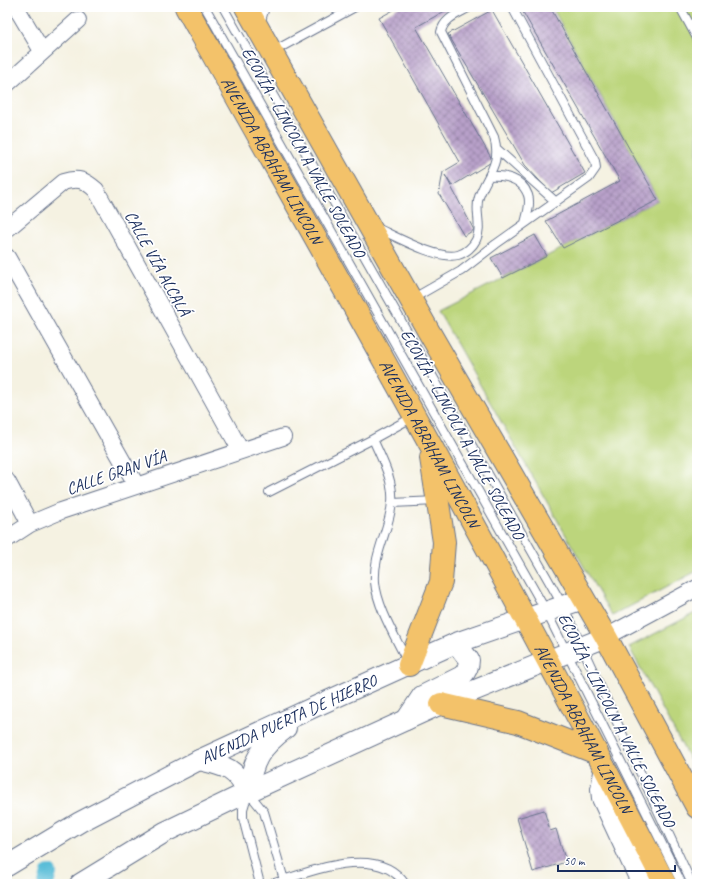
<svg xmlns="http://www.w3.org/2000/svg" width="704" height="891" viewBox="0 0 704 891" font-family="Caveat,sans-serif">
<defs>
<pattern id="building-cross-hatch" width="8" height="8" patternUnits="userSpaceOnUse"><rect width="8" height="8" fill="#b8a0c9"/><path d="M0 0l8 8M0 8l8-8" fill="none" stroke="#9583a6"/></pattern>
</defs>
<rect width="100%" height="100%" fill="#fff"/>
<filter id="ink" filterUnits="userSpaceOnUse"><feTurbulence type="fractalNoise" baseFrequency=".025" numOctaves="2"/><feDisplacementMap in="SourceGraphic" scale="8" xChannelSelector="R" yChannelSelector="G"/><feConvolveMatrix kernelMatrix="1 2 1 2 8 2 1 2 1" color-interpolation-filters="sRGB"/></filter>
<filter id="wash" filterUnits="userSpaceOnUse"><feTurbulence type="fractalNoise" baseFrequency=".012" numOctaves="4" result="noise"/><feDisplacementMap in="SourceGraphic" scale="16" xChannelSelector="R" yChannelSelector="G"/><feGaussianBlur stdDeviation="0.9" result="paint"/><feColorMatrix in="noise" values="0 0 0 0 0 0 0 0 0 0 0 0 0 0 0 0 0 1.4 0 .05"/><feComposite in="paint" operator="in"/></filter>
<g filter="url(#wash)">
<rect width="100%" height="100%" fill="#f5f2e2"/>
<!-- grass -->
<path fill="#bcd57b" stroke="#6c826c" d="M 552,7 L 697,7 L 697,571 L 612,616 L 438,311 L 658,200 Z
M 697,612 L 697,773 L 629,647 Z"/>
<g fill="none" stroke-linecap="round" stroke-linejoin="round">
<!-- canal -->
<path stroke="#5abdd8" stroke-width="16" d="M 46,884 L 49,873"/>
</g>
<g id="blocks">
<!-- building -->
<path fill="url(#building-cross-hatch)" d="M 399,7 L 452,7 L 416,27 L 493,161 L 452,186 L 445,175 L 474,230 L 464,236 L 439,194 L 443,172 L 460,162 L 379,18 Z
M 520,7 L 550,7 L 658,200 L 563,248 L 546,221 L 620,181 Z
M 492,10 L 585,173 L 551,193 L 525,165 L 448,34 Z
M 535,235 L 547,256 L 503,278 L 491,258 Z
M 544,810 L 550,831 L 556,829 L 566,862 L 533,872 L 517,818 Z"/>
</g>
</g>
<g filter="url(#ink)">
<use href="#blocks" fill-opacity="0" stroke="#67738c" stroke-width="1"/>
<g fill="none" stroke-linecap="round" stroke-linejoin="round">
<!-- service casing -->
<g stroke="#67738c" stroke-width="10">
<path id="service" d="M 205,7 L 546,611 L 682,884
M 223,7 L 563,606 L 692,884
M 680,7 L 697,38
M 260,24 L 265,7
M 272,52 L 355,7
M 497,149 L 556,202
M 489,176 C 504,175 522,178 528,195 C 531,204 527,215 525,223
M 375,227 C 395,236 437,260 458,255 C 466,253 473,246 476,240 C 483,226 474,211 479,197 C 487,174 502,164 494,137 L 441,32 C 444,18 458,14 470,7
M 412,299 L 461,271 L 496,244 L 589,178 L 596,168 L 595,161 L 512,7
M 269,492 L 373,439
M 392,503 L 437,501
M 407,661 C 396,638 377,607 375,582 C 373,553 390,529 392,502 C 394,480 381,458 373,439 L 413,417
M 248,792 L 264,812 L 284,880
M 247,796 L 243,809 L 243,818 L 260,884
M 271,884 C 307,873 378,842 405,884"/>
</g>
<!-- minor casing -->
<g stroke="#67738c" stroke-width="18">
<path id="minor" d="M 16,7 L 42,51
M 7,84 L 78,20
M 7,229 L 63,182 C 78,177 85,180 96,190 L 241,451
M 7,257 L 136,485
M 7,481 L 30,524
M 7,539 L 30,524 L 61,511 L 283,437
M 606,637 L 697,588"/>
</g>
<!-- tertiary casing -->
<g stroke="#67738c" stroke-width="22">
<g id="tertiary">
<path d="M 406,720 L 422,696 L 462,676 C 467,671 469,667 469,660 L 456,643"/>
<path d="M 199,760 C 225,766 234,767 248,792"/>
<path d="M 605,767 L 601,789 L 602,798 L 642,884"/>
<path d="M 248,792 C 252,760 261,747 286,728"/>
<path id="s1" d="M 7,866 L 80,822 L 199,760 L 312,708 L 456,643 L 583,599"/>
<path d="M 80,884 L 165,832 L 248,792 L 441,704 L 606,637"/>
</g>
</g>
<!-- primary casing -->
<g stroke="#67738c" stroke-width="24">
<g id="primary">
<path id="s2" d="M 186,7 C 349,297 513,588 665,884"/>
<path d="M 246,7 L 429,332 L 606,637 L 697,807"/>
<path d="M 409,665 L 441,582 L 444,542 L 431,458"/>
<path d="M 441,704 L 518,722 L 597,753"/>
</g>
</g>
<!-- service -->
<use href="#service" stroke="#fff" stroke-width="8"/>
<!-- minor -->
<use href="#minor" stroke="#fff" stroke-width="16"/>
<!-- tertiary -->
<use href="#tertiary" stroke="#fff" stroke-width="20"/>
<!-- primary -->
<use href="#primary" stroke="#f3c26a" stroke-width="22"/>
</g>
</g>
<g text-anchor="middle" stroke-width="3.5" stroke-linejoin="round" paint-order="stroke">
<!-- street labels -->
<g font-size="17" fill="#1b2f5e" stroke="#fff">
<text transform="translate(304 152) rotate(61)" y="6">ECOVÍA - LINCOLN A VALLE SOLEADO</text>
<text dy="6" stroke="none"><textPath href="#s2" startOffset="176">AVENIDA ABRAHAM LINCOLN</textPath></text>
<text transform="translate(158 263) rotate(61)" y="6">CALLE VÍA ALCALÁ</text>
<text transform="translate(463 434) rotate(61)" y="6">ECOVÍA - LINCOLN A VALLE SOLEADO</text>
<text dy="6" stroke="none"><textPath href="#s2" startOffset="500">AVENIDA ABRAHAM LINCOLN</textPath></text>
<text transform="translate(116 472) rotate(-19)" y="6">CALLE GRAN VÍA</text>
<text dy="6" stroke="none"><textPath href="#s1" startOffset="318">AVENIDA PUERTA DE HIERRO</textPath></text>
<text transform="translate(617 720) rotate(63)" y="6">ECOVÍA - LINCOLN A VALLE SOLEADO</text>
<text dy="6" stroke="none"><textPath href="#s2" startOffset="824">AVENIDA ABRAHAM LINCOLN</textPath></text>
</g>
</g>
<!-- margin -->
<rect width="704" height="891" fill="none" stroke="#fff" stroke-width="24"/>
<!-- scale -->
<path d="M558 865v6h117v-6" fill="none" stroke="#1b2f5e" stroke-width="2"/>
<text x="564" y="865" font-size="12" fill="#1b2f5e" stroke="#ffffff" stroke-width="3" paint-order="stroke">50 m</text>
</svg>
